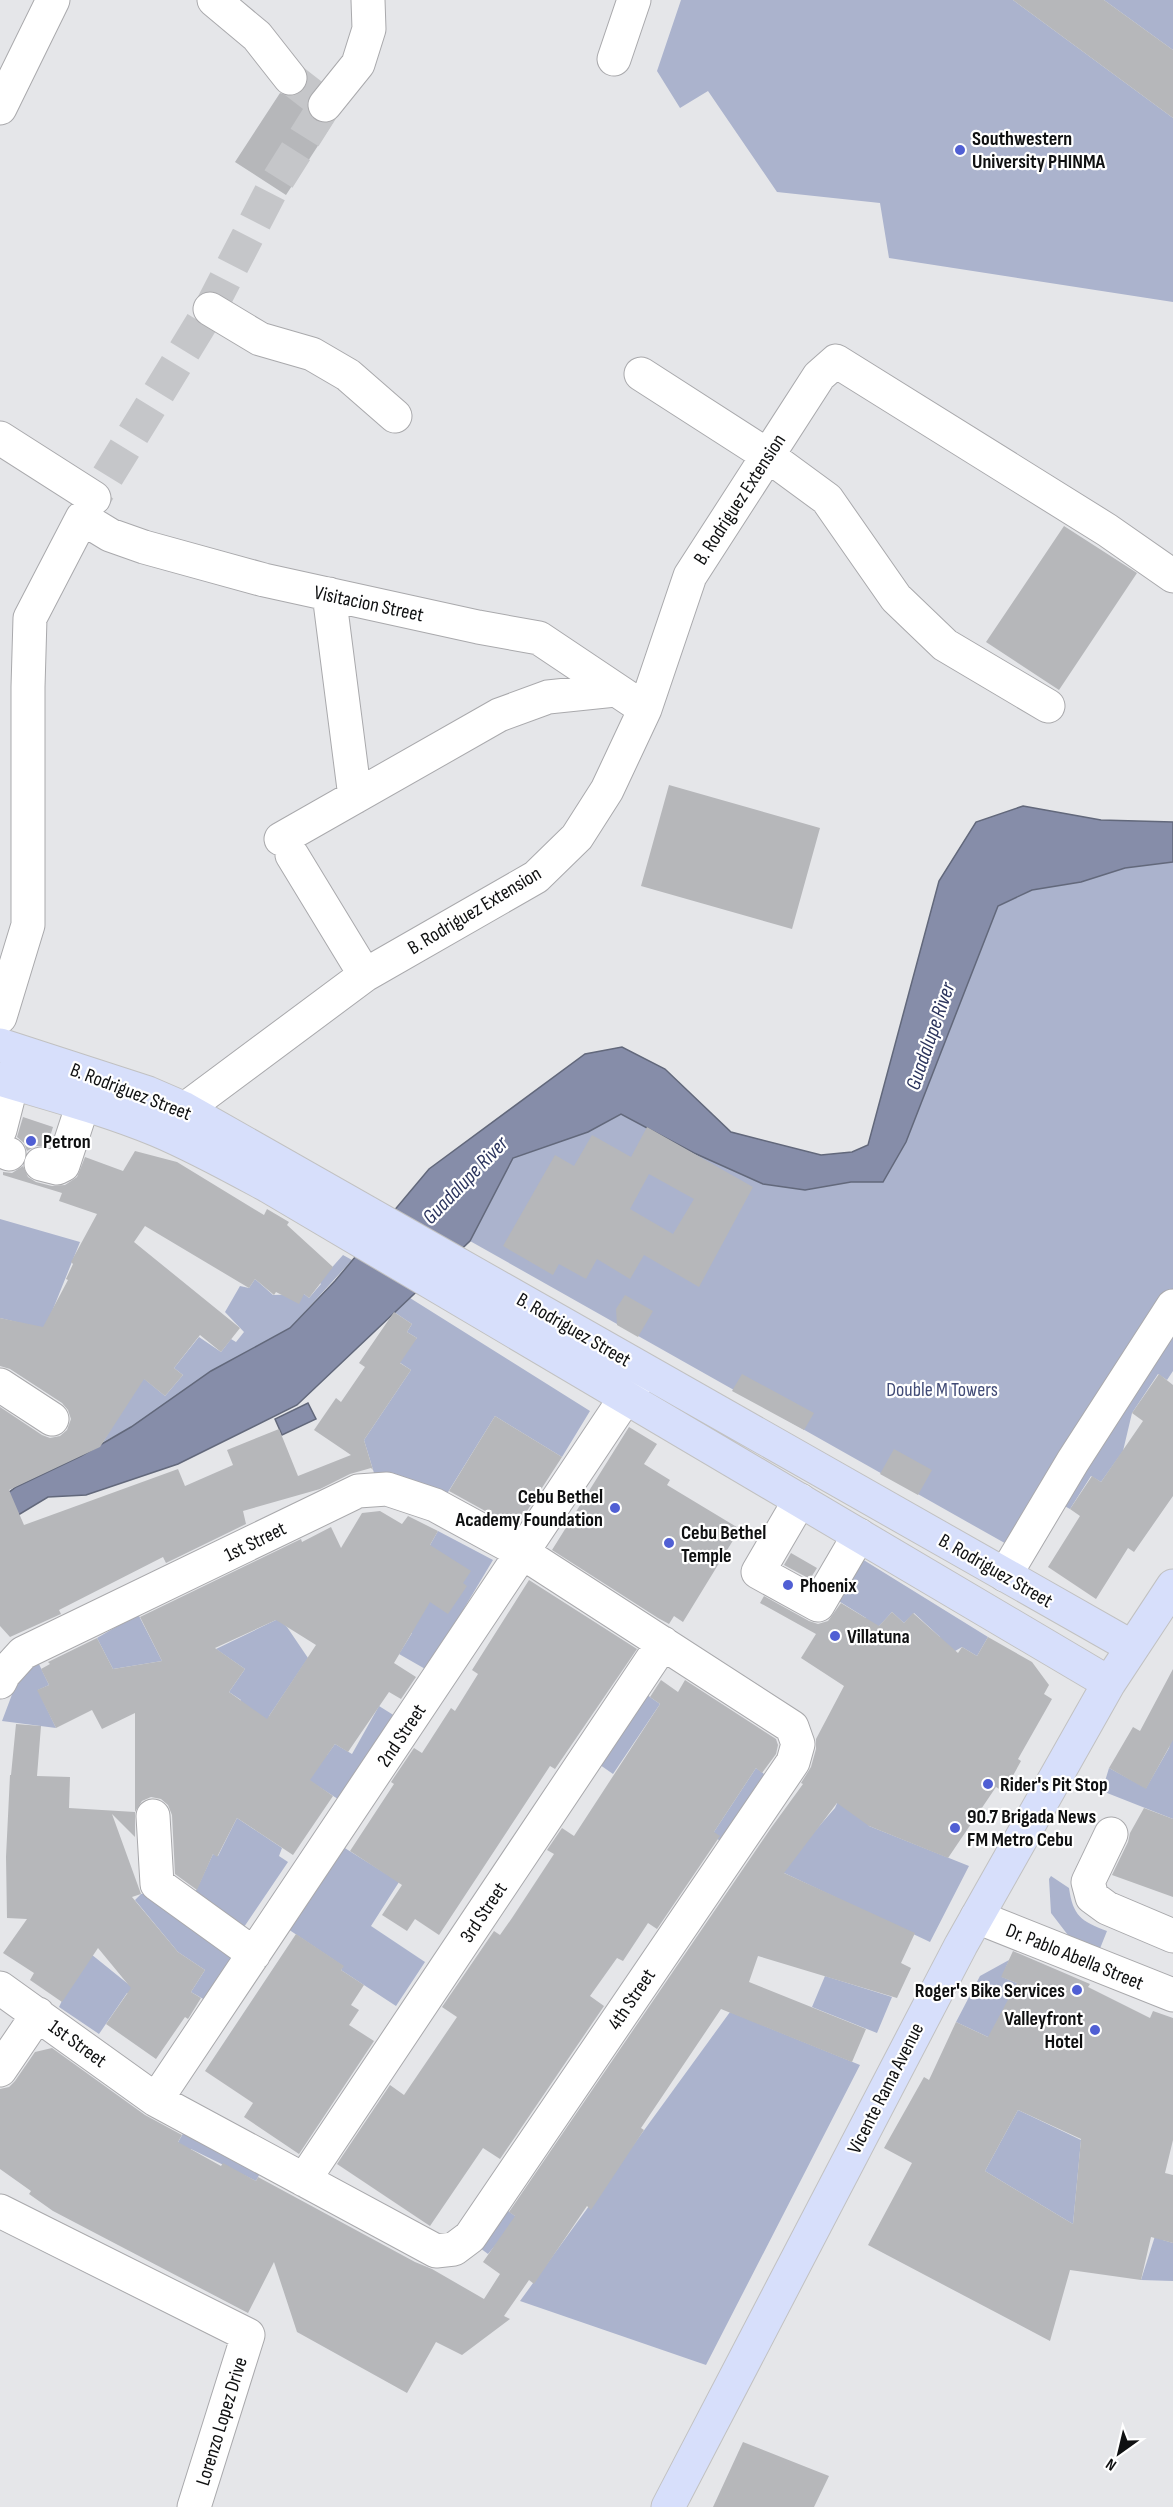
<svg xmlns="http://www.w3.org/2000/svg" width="1173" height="2507" viewBox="0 0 1173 2507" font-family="'Sofia Sans Condensed',sans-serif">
<rect width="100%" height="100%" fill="#e5e6e9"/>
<!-- green -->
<path fill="#abb3cd" d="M 681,0 L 1013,0 L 1173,118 L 1173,302 L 889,258 L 880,203 L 777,192 L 708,91 L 680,108 L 657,71 Z
M 1104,0 L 1173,0 L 1173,50 Z
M 1173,862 L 1173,1371 L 1167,1380 L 1158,1374 L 1132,1413 L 1123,1451 L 1101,1482 L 1091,1476 L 1070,1509 L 1057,1502 L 1024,1554 L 470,1241 L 513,1158 L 588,1132 L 621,1114 L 694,1153 L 763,1184 L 805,1190 L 851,1182 L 883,1182 L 906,1142 L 998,906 L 1032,890 L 1081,882 L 1125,868 Z
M 0,1219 L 80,1242 L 45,1329 L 0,1318 Z
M 343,1255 L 352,1260 L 290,1328 L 211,1371 L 132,1427 L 103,1442 L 142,1377 L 165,1396 L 183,1375 L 174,1368 L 199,1337 L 221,1352 L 231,1339 L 236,1342 L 244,1332 L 225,1312 L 240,1286 L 249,1288 L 255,1279 L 273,1295 L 304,1294 L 309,1298 L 321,1284 L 319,1282 Z
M 410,1298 L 590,1411 L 562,1457 L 495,1416 L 445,1497 L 374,1473 L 364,1440 L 411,1370 L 396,1360 L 417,1338 L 407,1332 L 412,1324 L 394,1312 Z
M 438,1531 L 493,1560 L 427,1670 L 399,1654 L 412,1633 L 402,1627 L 412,1577 Z
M 862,1559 L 988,1637 L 977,1656 L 962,1647 L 943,1658 L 940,1637 L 914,1613 L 904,1623 L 892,1612 L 851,1657 L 866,1618 L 837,1600 Z
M 138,1614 L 162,1661 L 113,1669 L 97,1638 Z
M 278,1619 L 287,1627 L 308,1658 L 269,1716 L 327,1755 L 335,1744 L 352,1754 L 379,1706 L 395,1716 L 341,1801 L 240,1736 L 241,1700 L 229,1692 L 245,1669 L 216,1649 Z
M 38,1662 L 49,1685 L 38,1690 L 56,1728 L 2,1721 L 22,1668 Z
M 640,1690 L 660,1704 L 613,1774 L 593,1760 Z
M 1173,1731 L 1173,1819 L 1102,1791 L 1109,1768 L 1146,1788 L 1169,1748 Z
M 756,1768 L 771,1779 L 727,1846 L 712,1835 Z
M 848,1778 L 869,1826 L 969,1866 L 930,1942 L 780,1871 L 835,1808 Z
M 237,1818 L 282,1848 L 279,1856 L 288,1862 L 242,1930 L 194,1895 L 213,1854 L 218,1856 Z
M 332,1840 L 399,1882 L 371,1926 L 425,1962 L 396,2006 L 341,1970 L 343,1966 L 279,1923 Z
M 1051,1876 L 1069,1888 C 1073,1916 1081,1921 1107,1931 L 1099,1951 L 1071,1939 L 1051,1913 L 1049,1879 Z
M 150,1893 L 234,1958 L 205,2000 L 191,1992 L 205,1970 L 178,1952 L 135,1900 L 141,1894 Z
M 86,1950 L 138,1992 L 127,1993 L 99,2034 L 59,2007 Z
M 1009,1960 L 1002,1977 L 1017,1983 L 1018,2051 L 956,2022 L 980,1976 Z
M 825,1976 L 892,1997 L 877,2033 L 812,2007 Z
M 730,2012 L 860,2065 L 706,2365 L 520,2301 Z
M 1018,2110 L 1081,2140 L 1073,2224 L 985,2171 Z
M 185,2130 L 262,2169 L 256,2181 L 191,2149 L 181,2167 L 168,2160 Z
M 508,2211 L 518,2218 L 488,2254 L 480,2248 Z
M 1162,2214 L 1169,2216 L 1163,2240 L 1173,2243 L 1173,2281 L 1141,2280 Z"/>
<!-- water -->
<path fill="#868da9" stroke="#62687b" stroke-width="1.5" d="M 1023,806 L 1101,820 L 1173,822 L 1173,862 L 1125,868 L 1081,882 L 1032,890 L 998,906 L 906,1142 L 883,1182 L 851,1182 L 805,1190 L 763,1184 L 694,1153 L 621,1114 L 588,1132 L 513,1158 L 470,1241 L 297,1405 L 178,1464 L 86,1495 L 48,1497 L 0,1526 L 0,1499 L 16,1487 L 81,1456 L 131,1427 L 211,1371 L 290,1328 L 335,1281 L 429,1169 L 585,1054 L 622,1047 L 665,1069 L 731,1132 L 821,1155 L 852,1152 L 868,1145 L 939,881 L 976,822 Z
M 308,1403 L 316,1419 L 282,1435 L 275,1419 Z"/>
<!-- building -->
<path fill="#b6b7ba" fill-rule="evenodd" d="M 1013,0 L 1104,0 L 1173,50 L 1173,118 Z
M 309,76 L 319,83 L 307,102 L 308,112 L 314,120 L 322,123 L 334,121 L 286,195 L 235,162 L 280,93 L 292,97 L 301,93 L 307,85 Z
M 1064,526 L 1137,573 L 1059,690 L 986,642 Z
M 669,785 L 820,828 L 792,929 L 641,886 Z
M 23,1117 L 53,1127 L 47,1146 L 36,1146 L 27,1151 L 24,1143 L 17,1137 Z
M 647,1127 L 753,1187 L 699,1287 L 644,1255 L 630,1279 L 597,1259 L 586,1279 L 559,1264 L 553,1275 L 503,1246 L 555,1155 L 574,1166 L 592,1135 L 631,1157 ZM 649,1174 L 694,1199 L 673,1234 L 630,1209 Z
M 135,1151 L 177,1162 L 264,1215 L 267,1209 L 289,1222 L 287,1225 L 333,1267 L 309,1298 L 304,1294 L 299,1304 L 276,1292 L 274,1295 L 255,1279 L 249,1288 L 145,1226 L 134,1242 L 240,1328 L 221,1352 L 200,1335 L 174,1368 L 183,1375 L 165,1396 L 144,1379 L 100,1447 L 9,1490 L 24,1525 L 178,1469 L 185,1486 L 233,1465 L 227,1450 L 279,1429 L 298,1476 L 351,1455 L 314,1430 L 336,1398 L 341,1402 L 365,1367 L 359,1363 L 394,1312 L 412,1324 L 407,1332 L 417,1338 L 400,1363 L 411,1370 L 364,1440 L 373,1470 L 371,1468 L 350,1474 L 320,1489 L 243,1511 L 246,1524 L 166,1563 L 163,1557 L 59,1610 L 61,1614 L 10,1637 L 0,1626 L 0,1407 L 42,1435 L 50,1438 L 60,1436 L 67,1430 L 71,1419 L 68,1410 L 62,1403 L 10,1369 L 0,1366 L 0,1318 L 43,1327 L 68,1280 L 66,1279 L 73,1264 L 71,1262 L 97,1214 L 59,1201 L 62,1193 L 3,1175 L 3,1172 L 12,1173 L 23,1166 L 28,1177 L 36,1182 L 52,1186 L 65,1185 L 77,1177 L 85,1157 L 123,1171 Z
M 625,1295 L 653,1311 L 638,1337 L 617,1325 L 616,1309 Z
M 742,1374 L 814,1413 L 804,1430 L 732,1391 Z
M 1159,1374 L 1173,1385 L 1173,1496 L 1134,1552 L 1128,1548 L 1096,1599 L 1048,1567 L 1080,1516 L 1070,1509 L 1092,1476 L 1101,1482 L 1143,1421 L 1132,1413 Z
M 495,1416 L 562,1457 L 516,1528 L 449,1491 Z
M 629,1427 L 657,1444 L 644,1464 L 670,1480 L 667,1485 L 740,1529 L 683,1622 L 674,1616 L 669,1624 L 658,1618 L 552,1550 Z
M 894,1449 L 932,1470 L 918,1495 L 880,1474 Z
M 380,1511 L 402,1524 L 408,1516 L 438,1531 L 430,1545 L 471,1571 L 463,1583 L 467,1586 L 448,1614 L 430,1602 L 394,1663 L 416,1677 L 401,1699 L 389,1692 L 348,1752 L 335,1744 L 310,1780 L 333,1796 L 293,1855 L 237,1818 L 217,1857 L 213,1854 L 197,1890 L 175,1874 L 172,1815 L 168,1805 L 161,1799 L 151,1797 L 142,1801 L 135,1812 L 135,1713 L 102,1729 L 92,1710 L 56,1728 L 37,1690 L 49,1685 L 41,1669 L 50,1664 L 48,1662 L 97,1638 L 113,1669 L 162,1661 L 140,1617 L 301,1539 L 302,1542 L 331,1527 L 341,1548 L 362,1513 ZM 276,1620 L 316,1645 L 267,1719 L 229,1692 L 245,1669 L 215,1648 Z
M 791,1553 L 817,1568 L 810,1579 L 784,1565 Z
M 529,1580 L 637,1649 L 555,1769 L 550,1766 L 439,1935 L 415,1919 L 407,1931 L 382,1915 L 402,1885 L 350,1851 L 394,1784 L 391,1782 L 414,1748 L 422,1753 L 451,1708 L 455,1711 L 478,1674 L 472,1670 Z
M 764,1596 L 809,1621 L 818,1624 L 828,1621 L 841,1603 L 879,1626 L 892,1612 L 904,1623 L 913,1613 L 958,1653 L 962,1647 L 977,1656 L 988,1637 L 1032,1662 L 1049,1685 L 1044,1694 L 1052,1699 L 1018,1759 L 1021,1761 L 1004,1792 L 996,1787 L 948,1858 L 869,1826 L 837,1803 L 784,1873 L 915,1933 L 901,1963 L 911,1968 L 897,1998 L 758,1956 L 749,1982 L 866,2029 L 852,2062 L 721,2009 L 641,2128 L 644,2130 L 591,2210 L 587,2206 L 534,2284 L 529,2280 L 504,2316 L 510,2319 L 462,2355 L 436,2342 L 407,2393 L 297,2332 L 274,2262 L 248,2313 L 53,2211 L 29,2194 L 31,2191 L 0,2169 L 0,2089 L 9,2087 L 15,2081 L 35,2052 L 52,2048 L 145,2115 L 182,2135 L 178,2142 L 221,2166 L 223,2163 L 256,2181 L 258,2177 L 415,2262 L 432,2269 L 484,2299 L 500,2274 L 483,2262 L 515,2216 L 509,2212 L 771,1828 L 803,1784 L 801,1783 L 811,1767 L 816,1749 L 816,1739 L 844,1686 L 801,1658 L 816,1634 L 760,1603 Z
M 1173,1669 L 1173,1740 L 1146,1789 L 1109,1768 L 1133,1727 L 1140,1731 Z
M 661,1680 L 678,1692 L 685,1680 L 776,1739 L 778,1745 L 776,1754 L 762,1773 L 756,1768 L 714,1832 L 720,1836 L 657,1929 L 648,1923 L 623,1961 L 617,1958 L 590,1996 L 604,2006 L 500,2159 L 483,2148 L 430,2226 L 337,2164 L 390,2085 L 404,2095 L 457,2017 L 442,2007 L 494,1931 L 500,1935 L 512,1918 L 554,1854 L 547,1850 L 562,1828 L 574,1836 L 660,1704 L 650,1697 Z
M 16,1724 L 41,1726 L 37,1776 L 70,1777 L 69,1808 L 135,1812 L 135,1837 L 112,1814 L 141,1894 L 132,1897 L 178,1952 L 205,1970 L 191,1992 L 201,1998 L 188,2019 L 185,2017 L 156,2059 L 106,2024 L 131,1988 L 98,1948 L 62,2002 L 30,1980 L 34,1973 L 3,1953 L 27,1919 L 7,1918 L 6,1857 L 10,1775 L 11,1775 Z
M 1144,1808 L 1173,1819 L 1173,1897 L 1112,1875 L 1128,1842 L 1130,1833 Z
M 296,1934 L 344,1966 L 341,1970 L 364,1985 L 351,2005 L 359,2010 L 349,2025 L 374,2041 L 299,2154 L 244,2117 L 253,2103 L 205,2071 Z
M 1013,1951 L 1090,1984 L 1088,1987 L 1150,2018 L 1153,2011 L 1173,2018 L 1173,2140 L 1165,2173 L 1173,2175 L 1173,2243 L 1151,2237 L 1141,2280 L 1070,2270 L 1050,2341 L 868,2245 L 912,2163 L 884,2148 L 924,2077 L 929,2080 L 956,2022 L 988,2037 L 1017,1983 L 1001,1977 ZM 1018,2110 L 1081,2139 L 1073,2224 L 985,2171 Z
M 743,2442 L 829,2476 L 814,2507 L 713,2507 Z"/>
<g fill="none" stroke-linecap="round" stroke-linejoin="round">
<!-- minor-tunnel -->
<path stroke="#c5c6c9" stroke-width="33" stroke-dasharray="33 16" stroke-linecap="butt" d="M 82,518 L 210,309 L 271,191 L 325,105 L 290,78"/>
<!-- minor casing -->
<g stroke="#a9a9ac" stroke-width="35">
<path id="minor" d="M 214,0 L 257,36 L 290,78
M 614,59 L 634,0
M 325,105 L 358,64 L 369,29 L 368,0
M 0,108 L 53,0
M 210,309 L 260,339 L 312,354 L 348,375 L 395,416
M 641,374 L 767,455 L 827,499 L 896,598 L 945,645 L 1048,706
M 0,438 L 94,498
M 329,594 L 355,797
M 281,839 L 499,715 L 548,697 L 615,690
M 292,855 L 365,975
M 0,1017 L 28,925 L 28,687 L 30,618 L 82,518 L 110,535 L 144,547 L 264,580 L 478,627 L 539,638 L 645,709
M 166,1126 L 185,1109 L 365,975 L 536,877 L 577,837 L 607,790 L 645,709 L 690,576 L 819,376 L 836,361 L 1107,530 L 1173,576
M 0,1130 L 12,1083
M 0,1150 L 9,1154
M 41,1164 L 57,1168 L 63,1165 L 83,1104
M 0,1385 L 52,1419
M 800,1500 L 758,1572 L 818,1605 L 859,1535
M 1005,1575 L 1073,1461 L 1173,1306
M 0,1682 L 4,1674 L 23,1653 L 358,1491 L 387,1489 L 435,1505 L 523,1553 L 792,1727 L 798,1744 L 793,1762 L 470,2237 L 454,2249 L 436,2251 L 156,2100 L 0,1988
M 153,1816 L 157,1884 L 254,1954
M 1111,1834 L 1088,1882 L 1092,1897 L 1107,1908 L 1173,1936
M 977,1917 L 1173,1995
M 0,2070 L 38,2014
M 156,2100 L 642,1373
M 304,2180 L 663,1643
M 0,2211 L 248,2335 L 194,2507"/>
</g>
<!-- major casing -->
<g stroke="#c1c1c1" stroke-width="35">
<path id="major" d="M 0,1045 L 148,1093 L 185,1109 L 1132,1647
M 0,1079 C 53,1095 106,1109 157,1130 C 195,1146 231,1166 268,1186 L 1109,1683
M 668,2507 L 961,1945 L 1109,1683 L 1173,1586"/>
</g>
<!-- minor -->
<use href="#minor" stroke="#fff" stroke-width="33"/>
<!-- major -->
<use href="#major" stroke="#d7dffb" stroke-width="33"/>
</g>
<!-- markers -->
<g fill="#505fd4" stroke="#fff" stroke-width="2">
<circle cx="960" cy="150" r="6"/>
<circle cx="31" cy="1141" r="6"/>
<circle cx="615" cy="1508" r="6"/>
<circle cx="669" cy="1543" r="6"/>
<circle cx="788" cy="1585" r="6"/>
<circle cx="835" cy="1636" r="6"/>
<circle cx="988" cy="1784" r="6"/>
<circle cx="955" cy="1828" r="6"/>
<circle cx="1077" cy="1990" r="6"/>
<circle cx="1095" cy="2030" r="6"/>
</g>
<g text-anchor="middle" stroke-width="4.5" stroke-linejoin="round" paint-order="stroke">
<!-- poi labels -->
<g font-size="20" font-weight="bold" fill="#0f1011" stroke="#fff" text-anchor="start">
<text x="972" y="145">Southwestern<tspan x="972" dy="23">University PHINMA</tspan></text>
<text x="43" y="1148">Petron</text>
<text x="603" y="1503" text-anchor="end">Cebu Bethel<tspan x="603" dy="23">Academy Foundation</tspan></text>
<text x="681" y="1539">Cebu Bethel<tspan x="681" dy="23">Temple</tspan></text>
<text x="800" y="1592">Phoenix</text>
<text x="847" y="1643">Villatuna</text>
<text x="1000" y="1791">Rider's Pit Stop</text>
<text x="967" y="1823">90.7 Brigada News<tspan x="967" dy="23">FM Metro Cebu</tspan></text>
<text x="1065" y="1997" text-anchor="end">Roger's Bike Services</text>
<text x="1083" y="2025" text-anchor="end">Valleyfront<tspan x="1083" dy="23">Hotel</tspan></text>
</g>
<!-- street labels -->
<g font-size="20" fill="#0f1011" stroke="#fff">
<text transform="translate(739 499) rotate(-57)" y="7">B. Rodriguez Extension</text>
<text transform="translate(369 603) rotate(12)" y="7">Visitacion Street</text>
<text transform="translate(474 910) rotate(-31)" y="7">B. Rodriguez Extension</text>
<text transform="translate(131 1091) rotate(21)" y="7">B. Rodriguez Street</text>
<text transform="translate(574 1329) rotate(30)" y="7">B. Rodriguez Street</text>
<text transform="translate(255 1541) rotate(-26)" y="7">1st Street</text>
<text transform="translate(996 1570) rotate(30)" y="7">B. Rodriguez Street</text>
<text transform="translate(401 1735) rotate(-56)" y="7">2nd Street</text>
<text transform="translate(483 1912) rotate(-56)" y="7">3rd Street</text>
<text transform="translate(1075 1956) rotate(22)" y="7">Dr. Pablo Abella Street</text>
<text transform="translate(631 1999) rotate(-56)" y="7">4th Street</text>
<text transform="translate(78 2043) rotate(36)" y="7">1st Street</text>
<text transform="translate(885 2088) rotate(-63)" y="7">Vicente Rama Avenue</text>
<text transform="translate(221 2421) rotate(-73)" y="7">Lorenzo Lopez Drive</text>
</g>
<!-- park labels -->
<g font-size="20" fill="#424c77" stroke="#fff">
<text x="942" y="1396">Double M Towers</text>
</g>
<!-- water labels -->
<g font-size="21" font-style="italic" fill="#2c355e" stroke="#fff">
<text transform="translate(930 1036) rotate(-71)" y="7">Guadalupe River</text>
<text transform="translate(465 1180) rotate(-46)" y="7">Guadalupe River</text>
</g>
</g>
<!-- north arrow -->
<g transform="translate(1119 2453) rotate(214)" stroke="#ffffff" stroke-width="4.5" paint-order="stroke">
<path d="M0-4.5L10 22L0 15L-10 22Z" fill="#0f1011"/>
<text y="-9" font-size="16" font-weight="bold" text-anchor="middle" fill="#0f1011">N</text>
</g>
</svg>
